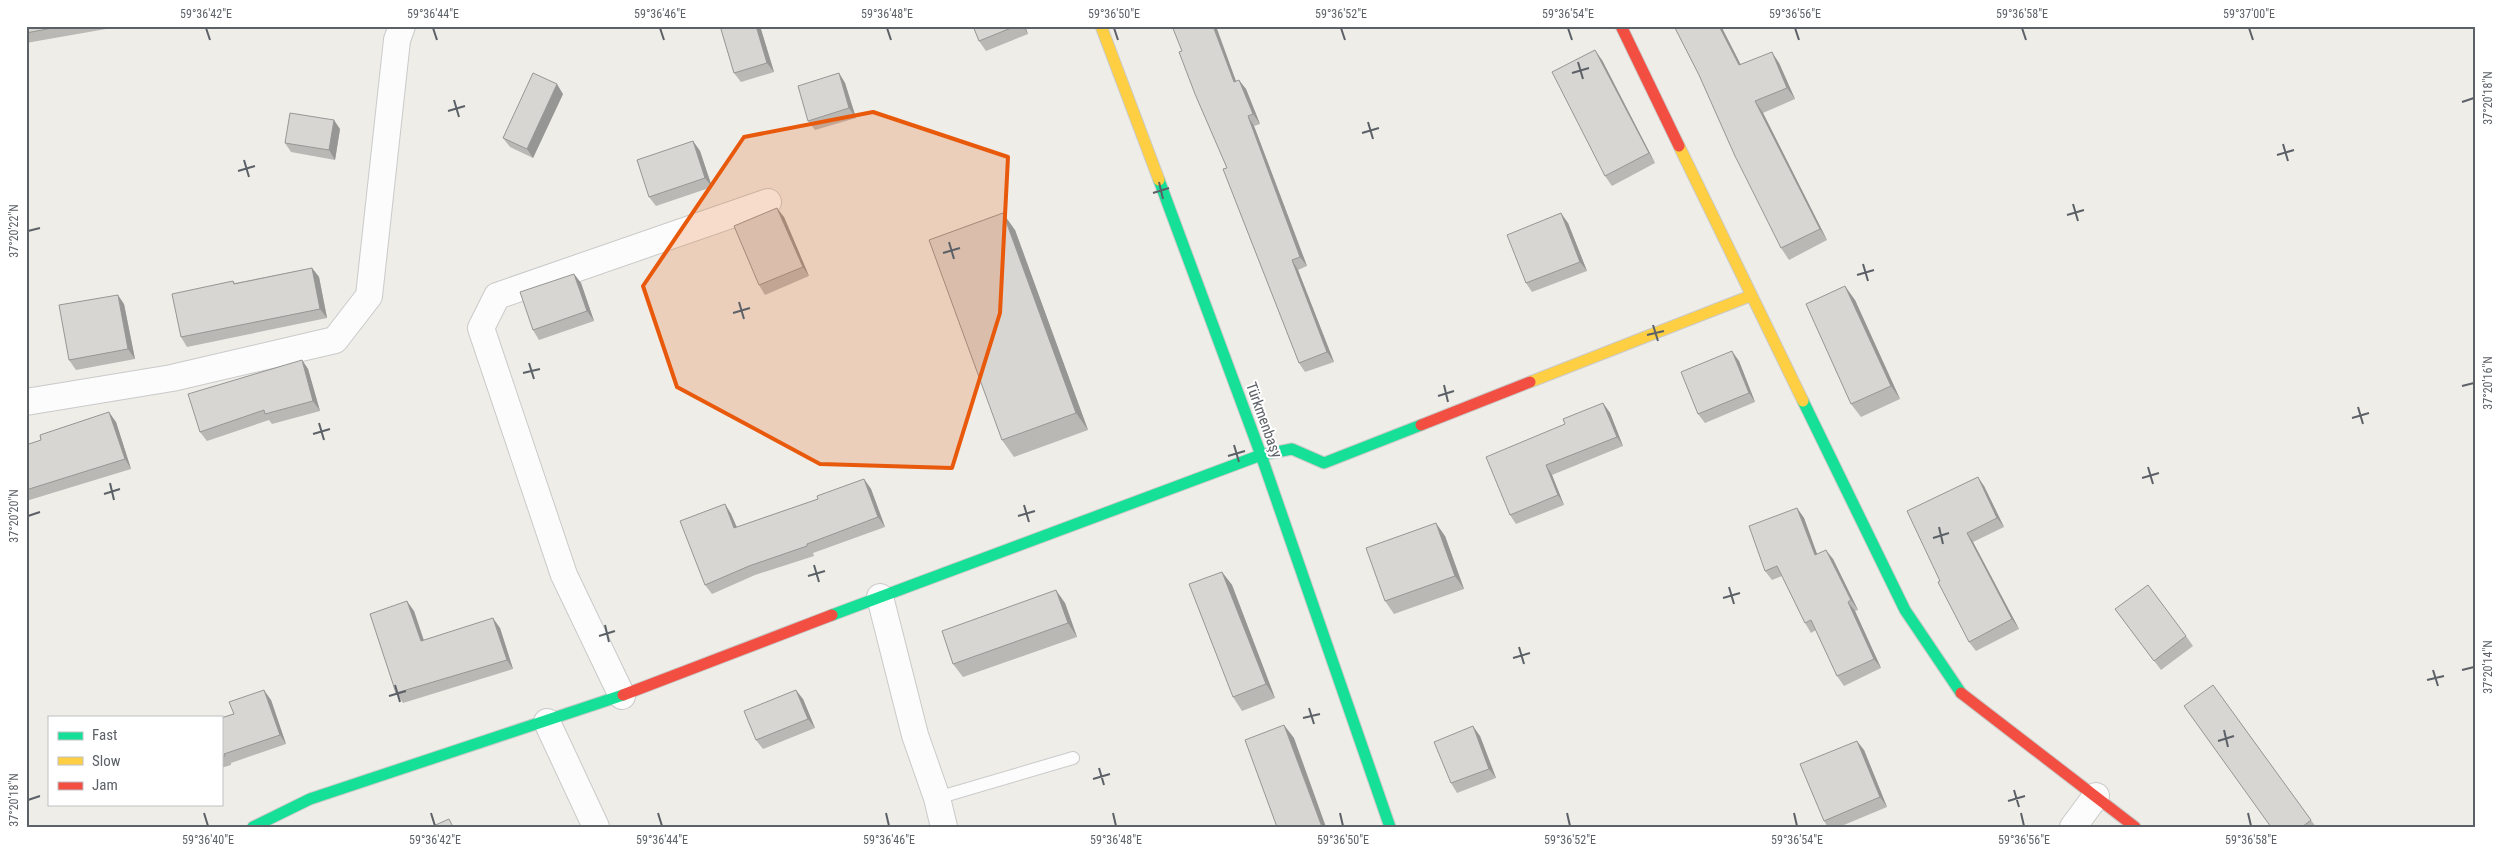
<svg xmlns="http://www.w3.org/2000/svg" width="2502" height="853" viewBox="0 0 2502 853" font-family="'Roboto Condensed',sans-serif">
<rect width="100%" height="100%" fill="#eeede8"/>
<g fill="none" stroke-linecap="round" stroke-linejoin="round">
<!-- lane casing -->
<g stroke="#c9cac9" stroke-width="14">
<path id="lane" d="M 937,798 L 1073,758"/>
</g>
<!-- street casing -->
<g stroke="#c9cac9" stroke-width="28">
<path id="street" d="M 26,402 L 172,378 L 335,340 L 369,296 L 397,40 L 402,26
M 880,597 L 915,735 L 937,798 L 944,827
M 622,696 L 564,575 L 481,328 L 497,296 L 768,202
M 547,722 L 596,827
M 2073,827 L 2096,796"/>
</g>
<!-- fast casing -->
<g stroke="#c9cac9" stroke-width="13">
<path id="fast" d="M 1159,180 L 1261,455 L 1390,827
M 1803,401 L 1905,610 L 1961,693
M 832,615 L 1261,455 L 1292,449 L 1324,463 L 1421,425
M 253,827 L 310,799 L 623,695"/>
</g>
<!-- slow casing -->
<g stroke="#c9cac9" stroke-width="13">
<path id="slow" d="M 1101,26 L 1159,180
M 1679,146 L 1803,401
M 1530,382 L 1750,296"/>
</g>
<!-- jam casing -->
<g stroke="#c9cac9" stroke-width="13">
<path id="jam" d="M 1621,26 L 1679,146
M 1421,425 L 1530,382
M 1961,693 L 2135,827
M 623,695 L 832,615"/>
</g>
<!-- lane -->
<use href="#lane" stroke="#fcfcfc" stroke-width="12"/>
<!-- street -->
<use href="#street" stroke="#fcfcfc" stroke-width="26"/>
<!-- fast -->
<use href="#fast" stroke="#16e098" stroke-width="11"/>
<!-- slow -->
<use href="#slow" stroke="#ffcf43" stroke-width="11"/>
<!-- jam -->
<use href="#jam" stroke="#f24e42" stroke-width="11"/>
</g>
<!-- wall -->
<path fill="#b9b8b5" d="M 26,26 L 123,26 L 26,43 Z
M 720,26 L 760,26 L 774,72 L 741,82 L 734,73 Z
M 973,26 L 1025,26 L 1028,34 L 986,51 L 979,41 Z
M 1674,26 L 1721,26 L 1741,65 L 1779,63 L 1795,99 L 1763,113 L 1827,240 L 1789,260 L 1781,248 L 1699,75 Z
M 1602,60 L 1655,163 L 1612,186 L 1605,176 Z
M 839,73 L 845,83 L 856,118 L 815,130 L 808,121 Z
M 1236,81 L 1246,89 L 1260,124 L 1254,126 L 1307,266 L 1298,270 L 1334,362 L 1305,372 L 1299,363 L 1227,168 Z
M 563,94 L 533,158 L 510,147 L 503,138 Z
M 340,129 L 335,160 L 291,152 L 285,143 Z
M 693,141 L 700,151 L 712,187 L 656,206 L 649,197 Z
M 784,217 L 809,276 L 765,295 L 759,285 Z
M 1568,223 L 1587,271 L 1532,292 L 1526,283 Z
M 1015,230 L 1088,430 L 1014,457 L 1002,440 Z
M 312,268 L 319,277 L 327,318 L 187,347 L 181,337 L 233,281 L 235,283 Z
M 574,274 L 581,283 L 594,321 L 539,340 L 533,330 Z
M 1855,300 L 1900,399 L 1861,417 L 1851,404 Z
M 124,304 L 135,359 L 76,370 L 69,360 Z
M 302,360 L 308,369 L 320,411 L 272,424 L 269,420 L 207,441 L 200,432 Z
M 1739,361 L 1755,402 L 1705,423 L 1698,414 Z
M 1603,403 L 1610,413 L 1623,446 L 1552,475 L 1564,505 L 1516,524 L 1510,515 L 1565,424 Z
M 116,422 L 131,469 L 26,501 L 26,445 Z
M 864,479 L 871,489 L 885,527 L 813,553 L 814,556 L 755,575 L 712,594 L 705,585 L 725,504 L 731,514 L 737,527 L 818,499 Z
M 1984,486 L 2004,527 L 1973,542 L 2019,629 L 1976,651 L 1969,642 L 1940,581 Z
M 1797,508 L 1804,518 L 1817,554 L 1833,559 L 1858,610 L 1855,611 L 1881,668 L 1844,686 L 1837,676 L 1816,630 L 1811,633 L 1805,623 L 1782,576 L 1772,580 L 1765,571 Z
M 1445,536 L 1464,589 L 1394,614 L 1385,601 Z
M 1222,572 L 1232,585 L 1275,698 L 1242,711 L 1233,697 Z
M 1065,603 L 1077,637 L 963,677 L 953,664 Z
M 2115,609 L 2186,636 L 2193,646 L 2161,670 Z
M 414,611 L 424,640 L 500,628 L 513,669 L 403,703 L 396,693 Z
M 2213,685 L 2316,827 L 2271,827 Z
M 803,699 L 815,728 L 763,749 L 756,740 Z
M 271,700 L 286,744 L 231,763 L 231,765 L 221,768 L 221,718 Z
M 1480,736 L 1496,778 L 1457,793 L 1451,783 Z
M 1864,750 L 1887,807 L 1839,827 L 1828,827 L 1824,821 Z"/>
<!-- shaded-wall -->
<path fill="#969694" d="M 756,26 L 760,26 L 774,72 L 767,63 Z
M 1023,26 L 1025,26 L 1028,34 Z
M 1213,26 L 1216,26 L 1240,92 L 1234,82 Z
M 1719,26 L 1721,26 L 1747,77 L 1739,65 Z
M 1595,50 L 1602,60 L 1655,163 L 1649,153 Z
M 1772,52 L 1779,63 L 1795,99 L 1787,88 Z
M 839,73 L 845,83 L 856,118 L 849,108 Z
M 1239,80 L 1246,89 L 1260,124 L 1253,114 Z
M 557,84 L 563,94 L 533,158 L 527,149 Z
M 1755,101 L 1763,113 L 1827,240 L 1820,229 Z
M 1248,116 L 1254,126 L 1307,266 L 1300,257 Z
M 334,120 L 340,129 L 335,160 L 329,150 Z
M 693,141 L 700,151 L 712,187 L 705,178 Z
M 777,208 L 784,217 L 809,276 L 803,267 Z
M 1003,213 L 1015,230 L 1088,430 L 1076,413 Z
M 1561,213 L 1568,223 L 1587,271 L 1580,262 Z
M 1292,260 L 1298,270 L 1334,362 L 1327,352 Z
M 312,268 L 319,277 L 327,318 L 320,309 Z
M 574,274 L 581,283 L 594,321 L 587,311 Z
M 1845,286 L 1855,300 L 1900,399 L 1891,386 Z
M 118,295 L 124,304 L 135,359 L 128,349 Z
M 1732,351 L 1739,361 L 1755,402 L 1749,393 Z
M 302,360 L 308,369 L 320,411 L 313,401 Z
M 1603,403 L 1610,413 L 1623,446 L 1617,437 Z
M 109,412 L 116,422 L 131,469 L 125,459 Z
M 1546,465 L 1552,475 L 1564,505 L 1558,495 Z
M 1978,477 L 1984,486 L 2004,527 L 1997,518 Z
M 864,479 L 871,489 L 885,527 L 878,517 Z
M 725,504 L 731,514 L 741,538 L 734,528 Z
M 1797,508 L 1804,518 L 1821,565 L 1815,555 Z
M 1436,523 L 1445,536 L 1464,589 L 1455,576 Z
M 1967,533 L 1973,542 L 2019,629 L 2012,619 Z
M 1826,550 L 1833,559 L 1858,610 L 1851,600 Z
M 1222,572 L 1232,585 L 1275,698 L 1266,684 Z
M 1056,590 L 1065,603 L 1077,637 L 1068,623 Z
M 407,601 L 414,611 L 427,651 L 421,641 Z
M 1848,602 L 1855,611 L 1881,668 L 1874,659 Z
M 493,618 L 500,628 L 513,669 L 507,660 Z
M 264,690 L 271,700 L 286,744 L 280,735 Z
M 796,690 L 803,699 L 815,728 L 808,719 Z
M 1284,725 L 1294,738 L 1326,827 L 1322,827 Z
M 1473,726 L 1480,736 L 1496,778 L 1489,769 Z
M 1857,741 L 1864,750 L 1887,807 L 1880,797 Z"/>
<!-- building -->
<path fill="#d7d6d3" stroke="#969694" d="M 26,26 L 63,26 L 26,33 Z
M 720,26 L 756,26 L 767,63 L 734,73 Z
M 973,26 L 1016,26 L 979,41 Z
M 1172,26 L 1213,26 L 1234,82 L 1239,80 L 1253,114 L 1248,116 L 1300,257 L 1292,260 L 1327,352 L 1299,363 L 1223,169 L 1227,168 L 1195,94 L 1179,52 L 1182,51 Z
M 1674,26 L 1719,26 L 1739,65 L 1772,52 L 1787,88 L 1755,101 L 1820,229 L 1781,248 L 1735,156 L 1699,75 Z
M 1595,50 L 1649,153 L 1605,176 L 1552,72 Z
M 533,73 L 557,84 L 527,149 L 503,138 Z
M 839,73 L 849,108 L 808,121 L 798,86 Z
M 290,113 L 334,120 L 329,150 L 285,143 Z
M 693,141 L 705,178 L 649,197 L 637,160 Z
M 777,208 L 803,267 L 759,285 L 734,226 Z
M 1003,213 L 1076,413 L 1002,440 L 929,240 Z
M 1561,213 L 1580,262 L 1526,283 L 1507,235 Z
M 312,268 L 320,309 L 181,337 L 172,294 L 233,281 L 234,284 Z
M 574,274 L 587,311 L 533,330 L 520,292 Z
M 1845,286 L 1891,386 L 1851,404 L 1806,304 Z
M 118,295 L 128,349 L 69,360 L 59,305 Z
M 1732,351 L 1749,393 L 1698,414 L 1681,372 Z
M 302,360 L 313,401 L 265,414 L 264,410 L 200,432 L 188,394 Z
M 1603,403 L 1617,437 L 1546,465 L 1558,495 L 1510,515 L 1486,457 L 1565,424 L 1563,419 Z
M 109,412 L 125,459 L 26,490 L 26,445 L 41,440 L 40,435 Z
M 1978,477 L 1997,518 L 1967,533 L 2012,619 L 1969,642 L 1938,582 L 1940,581 L 1907,511 Z
M 864,479 L 878,517 L 807,544 L 807,546 L 749,566 L 705,585 L 680,521 L 725,504 L 734,528 L 818,499 L 817,496 Z
M 1797,508 L 1815,555 L 1826,550 L 1851,600 L 1848,602 L 1874,659 L 1837,676 L 1811,620 L 1805,623 L 1777,566 L 1765,571 L 1749,526 Z
M 1436,523 L 1455,576 L 1385,601 L 1366,548 Z
M 1222,572 L 1266,684 L 1233,697 L 1189,584 Z
M 2148,585 L 2186,636 L 2154,661 L 2115,609 Z
M 1056,590 L 1068,623 L 953,664 L 942,631 Z
M 407,601 L 421,641 L 493,618 L 507,660 L 396,693 L 370,614 Z
M 2213,685 L 2311,820 L 2302,827 L 2271,827 L 2184,706 Z
M 264,690 L 280,735 L 224,754 L 225,756 L 221,757 L 221,718 L 234,714 L 229,702 Z
M 796,690 L 808,719 L 756,740 L 744,711 Z
M 1284,725 L 1322,827 L 1277,827 L 1245,740 Z
M 1473,726 L 1489,769 L 1451,783 L 1434,742 Z
M 1857,741 L 1880,797 L 1824,821 L 1800,764 Z
M 449,819 L 453,827 L 431,827 Z"/>
<!-- marked area -->
<path fill="#e8590c" fill-opacity="0.2" stroke="#e8590c" stroke-width="4" stroke-linejoin="round" d="M 873,112 L 1008,157 L 1000,313 L 952,468 L 820,464 L 677,387 L 643,286 L 744,137 Z"/>
<!-- ticks -->
<path fill="none" stroke="#5c6167" stroke-width="2" d="M 206,28 L 210,40M 433,28 L 437,40M 660,28 L 664,40M 887,28 L 891,40M 1114,28 L 1118,40M 1341,28 L 1345,40M 1568,28 L 1572,40M 1795,28 L 1799,40M 2022,28 L 2026,40M 2249,28 L 2253,40M 1578,62 L 1583,79M 1572,73 L 1589,68M 454,100 L 459,117M 2462,102 L 2474,98M 448,111 L 465,106M 1368,122 L 1373,139M 1362,133 L 1379,128M 2283,144 L 2288,161M 2277,155 L 2294,150M 244,160 L 249,177M 238,171 L 255,166M 1159,182 L 1163,199M 1153,193 L 1169,188M 2073,204 L 2078,221M 2067,215 L 2084,210M 28,231 L 40,228M 949,242 L 954,259M 943,253 L 960,248M 1863,264 L 1868,281M 1857,275 L 1874,270M 739,302 L 744,319M 733,313 L 750,308M 1653,325 L 1658,341M 1647,335 L 1664,331M 529,363 L 534,379M 523,373 L 540,369M 1444,385 L 1448,402M 2462,386 L 2474,383M 1438,396 L 1454,391M 2358,407 L 2363,424M 2352,418 L 2369,413M 319,423 L 324,440M 313,434 L 330,429M 1234,445 L 1239,462M 1228,456 L 1245,451M 2148,467 L 2153,484M 2142,478 L 2159,473M 110,483 L 114,500M 104,494 L 120,489M 1024,505 L 1029,522M 28,516 L 40,512M 1018,516 L 1035,511M 1939,527 L 1943,544M 1933,538 L 1949,533M 814,565 L 819,582M 808,576 L 825,571M 1729,587 L 1734,604M 1723,598 L 1740,593M 605,625 L 609,642M 599,636 L 615,631M 1519,647 L 1524,664M 1513,658 L 1530,653M 2433,670 L 2438,686M 2462,670 L 2474,667M 2427,680 L 2444,676M 395,685 L 400,702M 389,696 L 406,691M 1309,708 L 1314,724M 1303,718 L 1320,714M 2224,730 L 2228,747M 2218,741 L 2234,736M 1099,768 L 1104,785M 1093,779 L 1110,774M 2014,790 L 2019,807M 28,800 L 40,796M 2008,801 L 2025,796M 204,813 L 208,826M 431,813 L 435,826M 658,813 L 662,826M 886,813 L 889,826M 1113,813 L 1116,826M 1340,813 L 1343,826M 1567,813 L 1570,826M 1794,813 L 1797,826M 2021,813 L 2024,826M 2248,813 L 2251,826"/>
<g text-anchor="middle" stroke-width="4" stroke-linejoin="round" paint-order="stroke">
<!-- street labels -->
<g font-size="15" fill="#5c6167" stroke="#fff">
<text transform="translate(1264 420) rotate(70)" y="5">Türkmenbaşy</text>
</g>
</g>
<!-- border -->
<rect width="2502" height="853" fill="none" stroke="#ffffff" stroke-width="55"/>
<!-- legend -->
<rect x="48" y="716" width="175" height="90" fill="#ffffff" stroke="#bec0c2"/>
<rect x="58" y="732" width="25" height="8" fill="#16e098" stroke="#bec0c2"/>
<text x="92" y="740" font-size="15" fill="#5c6167">Fast</text>
<rect x="58" y="757" width="25" height="8" fill="#ffcf43" stroke="#bec0c2"/>
<text x="92" y="766" font-size="15" fill="#5c6167">Slow</text>
<rect x="58" y="782" width="25" height="8" fill="#f24e42" stroke="#bec0c2"/>
<text x="92" y="790" font-size="15" fill="#5c6167">Jam</text>
<rect x="28" y="28" width="2446" height="798" fill="none" stroke="#5c6167" stroke-width="2"/>
<g font-size="12" text-anchor="middle" fill="#5c6167">
<text x="206" y="18">59°36'42"E</text>
<text x="433" y="18">59°36'44"E</text>
<text x="660" y="18">59°36'46"E</text>
<text x="887" y="18">59°36'48"E</text>
<text x="1114" y="18">59°36'50"E</text>
<text x="1341" y="18">59°36'52"E</text>
<text x="1568" y="18">59°36'54"E</text>
<text x="1795" y="18">59°36'56"E</text>
<text x="2022" y="18">59°36'58"E</text>
<text x="2249" y="18">59°37'00"E</text>
<text transform="translate(2488 98) rotate(-90)" y="4">37°20'18"N</text>
<text transform="translate(14 231) rotate(-90)" y="4">37°20'22"N</text>
<text transform="translate(2488 383) rotate(-90)" y="4">37°20'16"N</text>
<text transform="translate(14 516) rotate(-90)" y="4">37°20'20"N</text>
<text transform="translate(2488 667) rotate(-90)" y="4">37°20'14"N</text>
<text transform="translate(14 800) rotate(-90)" y="4">37°20'18"N</text>
<text x="208" y="844">59°36'40"E</text>
<text x="435" y="844">59°36'42"E</text>
<text x="662" y="844">59°36'44"E</text>
<text x="889" y="844">59°36'46"E</text>
<text x="1116" y="844">59°36'48"E</text>
<text x="1343" y="844">59°36'50"E</text>
<text x="1570" y="844">59°36'52"E</text>
<text x="1797" y="844">59°36'54"E</text>
<text x="2024" y="844">59°36'56"E</text>
<text x="2251" y="844">59°36'58"E</text>
</g>
</svg>
